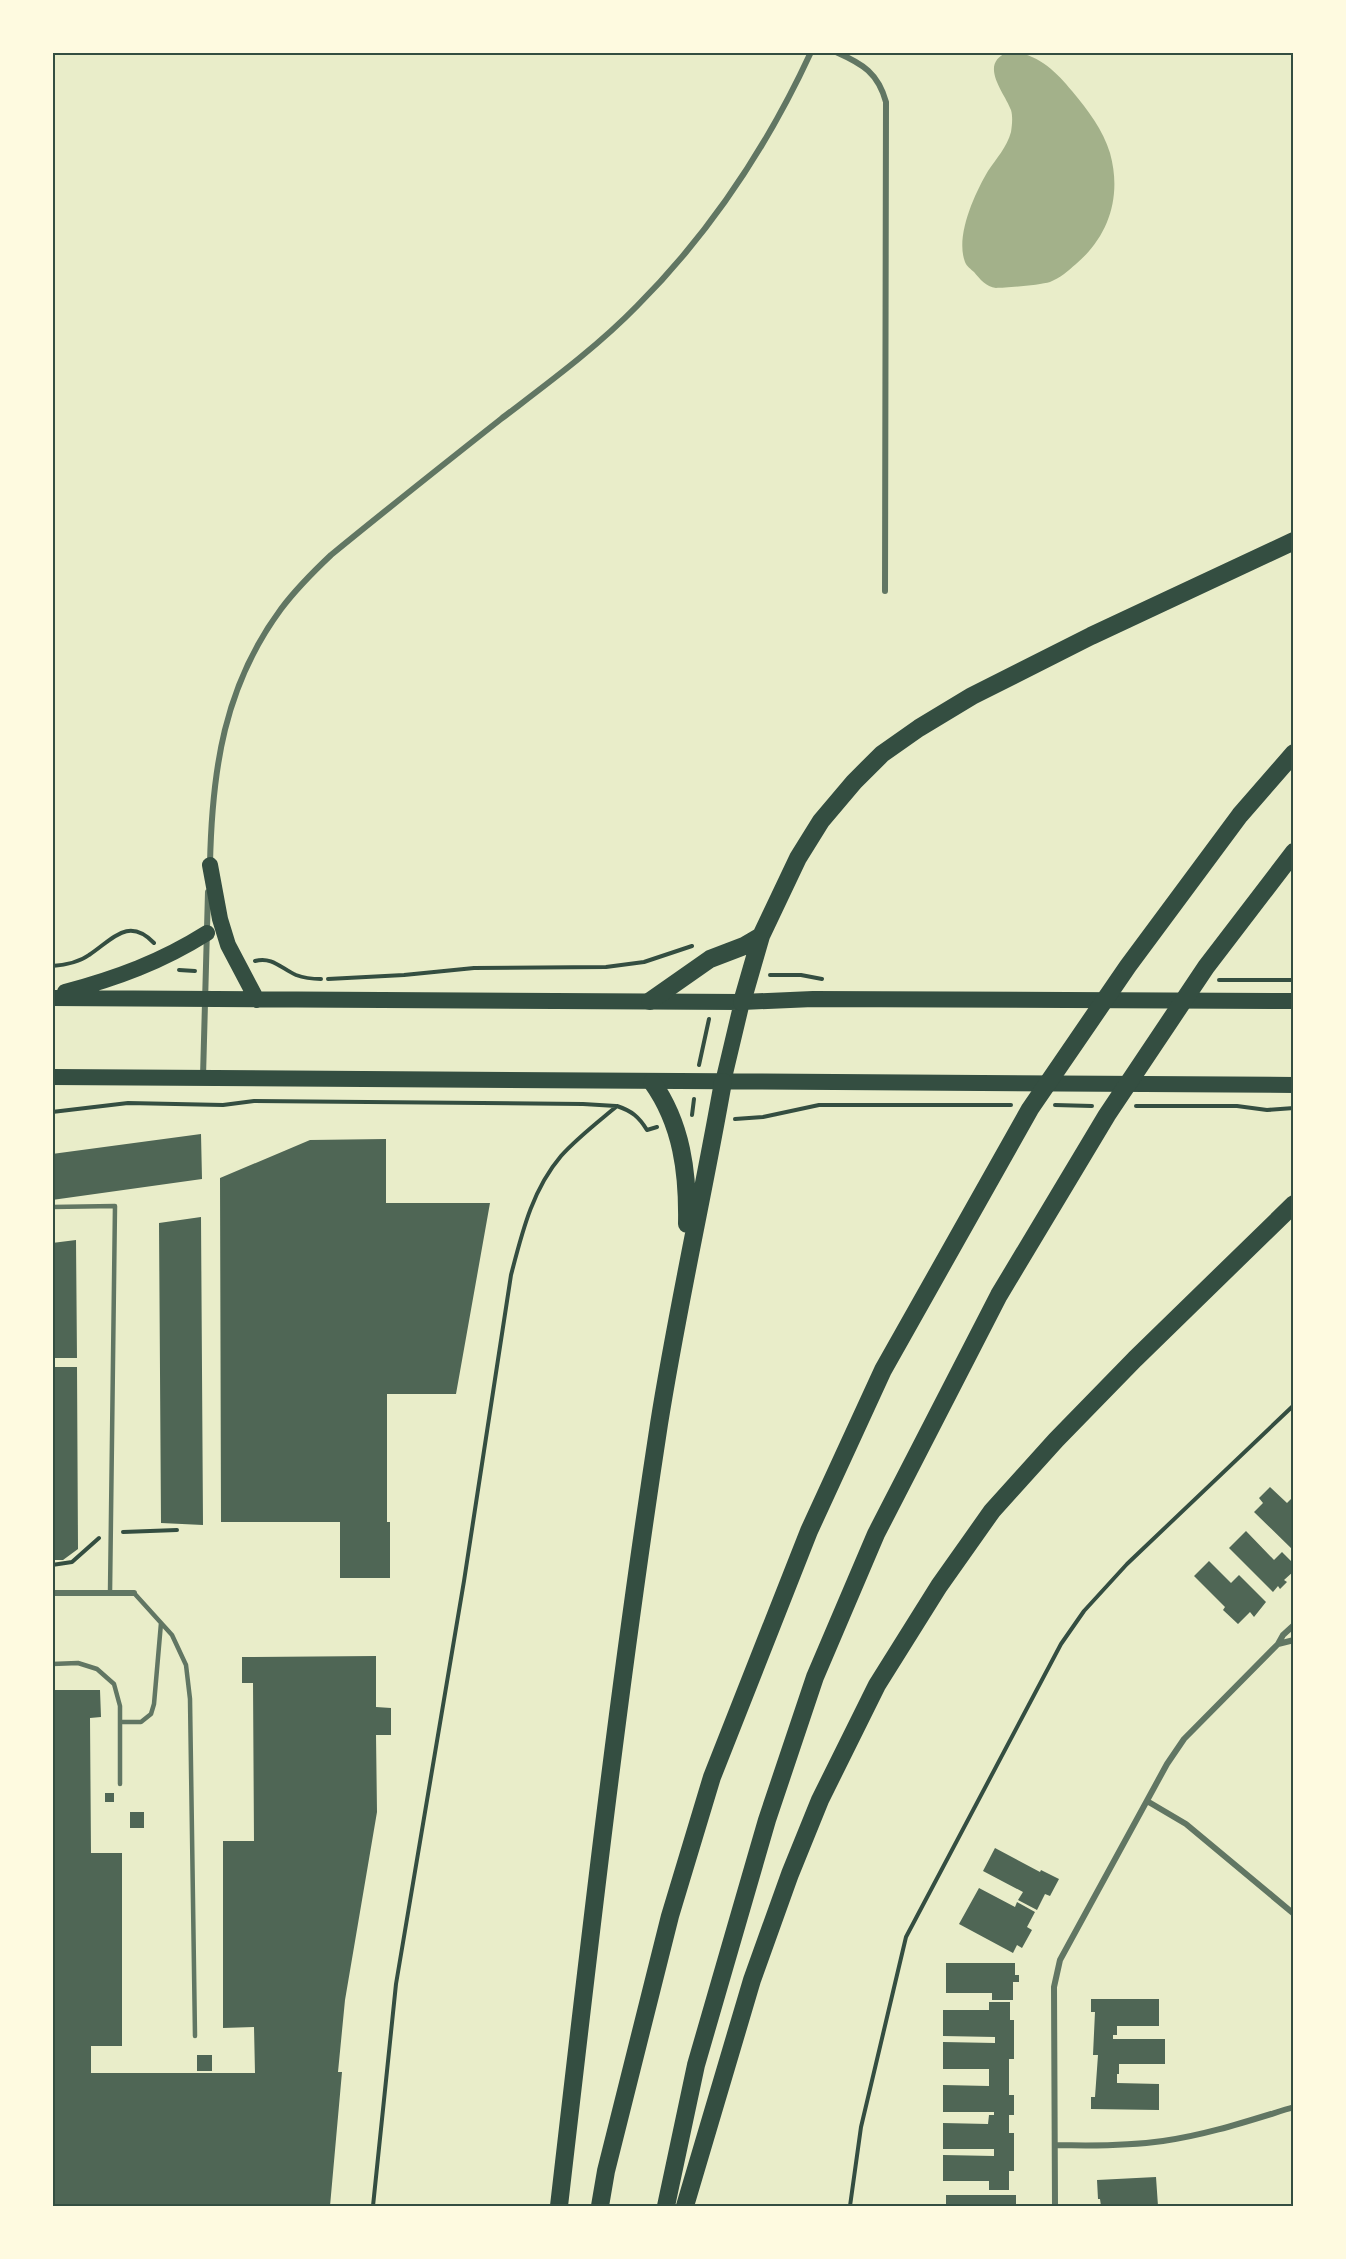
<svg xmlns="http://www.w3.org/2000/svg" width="1346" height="2259" viewBox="0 0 1346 2259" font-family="'Space Grotesk',sans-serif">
<rect width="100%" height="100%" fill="#e9edc9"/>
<!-- water -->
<path fill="#a3b18a" d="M 1009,52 C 1036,52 1056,71 1072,91 C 1088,110 1103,130 1110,153 C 1122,196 1109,236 1076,264 C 1068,271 1060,278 1050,282 C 1040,285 1006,288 996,288 C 986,287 980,279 974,272 C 971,269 967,267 965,262 C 955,236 975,193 988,171 C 996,159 1007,147 1011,132 C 1012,125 1013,117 1011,110 C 1005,93 977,63 1009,52 Z"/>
<!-- building -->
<path fill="#4f6655" d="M 201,1134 L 202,1179 L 52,1200 L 52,1154 Z
M 386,1139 L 386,1203 L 490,1203 L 456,1394 L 387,1394 L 387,1522 L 390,1522 L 390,1578 L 340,1578 L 340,1522 L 221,1522 L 220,1178 L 310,1140 Z
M 201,1217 L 203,1525 L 161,1523 L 159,1223 Z
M 76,1240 L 77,1358 L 52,1358 L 52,1243 Z
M 52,1367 L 77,1367 L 78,1549 L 63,1560 L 52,1560 Z
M 1270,1487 L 1287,1503 L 1291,1499 L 1294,1502 L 1294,1551 L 1254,1512 L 1263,1503 L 1259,1498 Z
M 1246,1531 L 1274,1560 L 1282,1552 L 1294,1564 L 1294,1571 L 1284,1580 L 1287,1582 L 1280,1589 L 1278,1586 L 1273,1592 L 1229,1548 Z
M 1209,1561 L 1231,1583 L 1239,1575 L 1266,1602 L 1254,1617 L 1250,1612 L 1238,1624 L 1223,1610 L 1225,1607 L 1194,1576 Z
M 376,1656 L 376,1707 L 391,1708 L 391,1735 L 376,1735 L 377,1812 L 345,2000 L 338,2072 L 342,2072 L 330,2206 L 52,2206 L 52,1690 L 100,1690 L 101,1717 L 90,1718 L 91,1853 L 122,1853 L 122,2046 L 91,2046 L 91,2073 L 255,2073 L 254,2027 L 223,2028 L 223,1841 L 254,1841 L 253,1683 L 242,1683 L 242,1657 Z
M 105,1793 L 114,1793 L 114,1802 L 105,1802 Z
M 130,1812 L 144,1812 L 144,1828 L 130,1828 Z
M 995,1848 L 1040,1872 L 1041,1870 L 1059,1879 L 1050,1896 L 1045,1894 L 1037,1910 L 1018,1900 L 1023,1892 L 983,1871 Z
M 979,1888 L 1015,1907 L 1017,1902 L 1035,1912 L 1027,1927 L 1032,1930 L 1022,1948 L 1017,1945 L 1013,1953 L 959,1924 Z
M 946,1963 L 1015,1963 L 1015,1975 L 1019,1975 L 1019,1982 L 1013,1982 L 1013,2000 L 992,2000 L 992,1993 L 946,1993 Z
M 1091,1999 L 1159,1999 L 1159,2026 L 1117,2026 L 1117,2035 L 1113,2035 L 1113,2039 L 1165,2039 L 1165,2064 L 1119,2064 L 1119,2074 L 1117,2074 L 1117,2083 L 1159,2084 L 1159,2110 L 1091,2109 L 1091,2097 L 1095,2097 L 1098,2055 L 1093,2055 L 1095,2012 L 1091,2012 Z
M 989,2002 L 1010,2002 L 1010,2020 L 1014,2020 L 1014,2059 L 1009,2059 L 1009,2095 L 1014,2095 L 1014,2115 L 1009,2115 L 1009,2133 L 1014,2133 L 1014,2171 L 1009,2171 L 1009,2190 L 989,2190 L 989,2181 L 943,2181 L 943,2155 L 994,2156 L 994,2149 L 943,2149 L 943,2123 L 988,2124 L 989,2115 L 994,2115 L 994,2112 L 943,2112 L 943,2085 L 989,2086 L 989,2069 L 943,2069 L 943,2042 L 995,2043 L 995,2037 L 943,2036 L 943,2010 L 989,2010 Z
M 197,2055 L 212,2055 L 212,2071 L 197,2071 Z
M 1156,2177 L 1158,2206 L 1101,2206 L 1100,2199 L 1098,2199 L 1097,2180 Z
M 946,2195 L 1016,2195 L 1016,2206 L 946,2206 Z"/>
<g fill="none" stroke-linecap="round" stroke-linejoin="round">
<!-- path -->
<path stroke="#344e41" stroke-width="4" d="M 255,961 C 272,956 282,969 296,975 C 304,978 312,979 321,979
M 52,966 C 65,965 78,963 89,955 C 112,940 128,916 154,943
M 179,970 L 195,971
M 770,975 L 801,975 L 822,979
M 328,979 L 404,975 L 474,968 L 606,967 L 644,962 L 692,946
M 1219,980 L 1294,980
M 699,1065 L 709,1019
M 1055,1105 L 1092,1106
M 1136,1106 L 1237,1106 L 1267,1110 L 1294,1108
M 52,1112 L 128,1103 L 223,1105 L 254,1101 L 583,1104 L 616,1106
M 692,1115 L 694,1099
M 735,1119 L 763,1117 L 819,1105 L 1011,1105
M 123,1532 L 177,1530
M 52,1565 L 72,1562 L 99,1538
M 373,2206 L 396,1984 L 464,1581 L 511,1275 C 522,1233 532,1190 561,1156 C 577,1138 598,1122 617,1106 C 632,1111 639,1117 647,1130 L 657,1127
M 850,2206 L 861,2127 L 906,1937 L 1061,1644 L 1084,1611 L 1127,1564 L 1294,1405"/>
<!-- service -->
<path stroke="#617663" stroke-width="4.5" d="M 52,1207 L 115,1206 L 110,1593
M 134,1593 L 172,1635 L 186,1665 L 190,1699 L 195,2036
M 52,1664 L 78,1663 L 97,1669 L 114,1684 L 120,1706 L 120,1722
M 120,1784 L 120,1722 L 141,1722 L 151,1714 L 154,1704 L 161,1623"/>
<!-- minor -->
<path stroke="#617663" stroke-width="6" d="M 836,52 C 863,64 878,73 886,102 L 885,591
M 210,864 C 212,770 224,686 281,609 C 296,589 313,572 331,555 C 387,509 444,464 501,419 C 548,383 596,348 637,306 C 710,233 768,145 811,52
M 203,1077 L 208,892
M 52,1593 L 134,1593
M 1278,1644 L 1294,1640
M 1147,1801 L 1186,1824 L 1294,1914
M 1056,2145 C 1092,2146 1127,2146 1163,2141 C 1207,2135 1251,2120 1294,2107
M 1055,2206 L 1054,1987 L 1060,1960 L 1167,1764 L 1184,1739 L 1278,1644 L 1283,1635 L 1294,1625"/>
<!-- trunk -->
<path stroke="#344e41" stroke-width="16" d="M 210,865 L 220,919 L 228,945 L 257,1000
M 65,992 C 117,978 161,962 207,933
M 52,998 L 742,1002 L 813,999 L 1294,1001
M 52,1077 L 1294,1085
M 723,1082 L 742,1002"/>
<!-- motorway -->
<path stroke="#344e41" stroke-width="18" d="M 650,1001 L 710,959 L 744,946 L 761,936
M 742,1002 L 761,936 L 798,858 L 821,821 L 854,782 L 882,754 L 919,728 L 972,696 L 1091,636 L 1294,541
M 652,1082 C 682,1124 688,1173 687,1224
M 559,2206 C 589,1945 619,1684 659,1424 C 677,1310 703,1196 723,1082
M 600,2206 L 606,2171 L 670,1916 L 712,1777 L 809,1531 L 883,1370 L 1030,1109 L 1128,966 L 1240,815 L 1294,753
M 666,2206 L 696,2065 L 767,1820 L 815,1677 L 876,1534 L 999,1295 L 1107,1115 L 1206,967 L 1294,852
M 685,2206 L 752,1980 L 790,1874 L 820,1800 L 877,1685 L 939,1586 L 992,1511 L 1056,1440 L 1135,1359 L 1294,1204"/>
</g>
<!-- border -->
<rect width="1346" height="2259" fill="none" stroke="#fefae0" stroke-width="108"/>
<rect x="54" y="54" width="1238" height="2151" fill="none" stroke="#344e41" stroke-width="2"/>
</svg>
